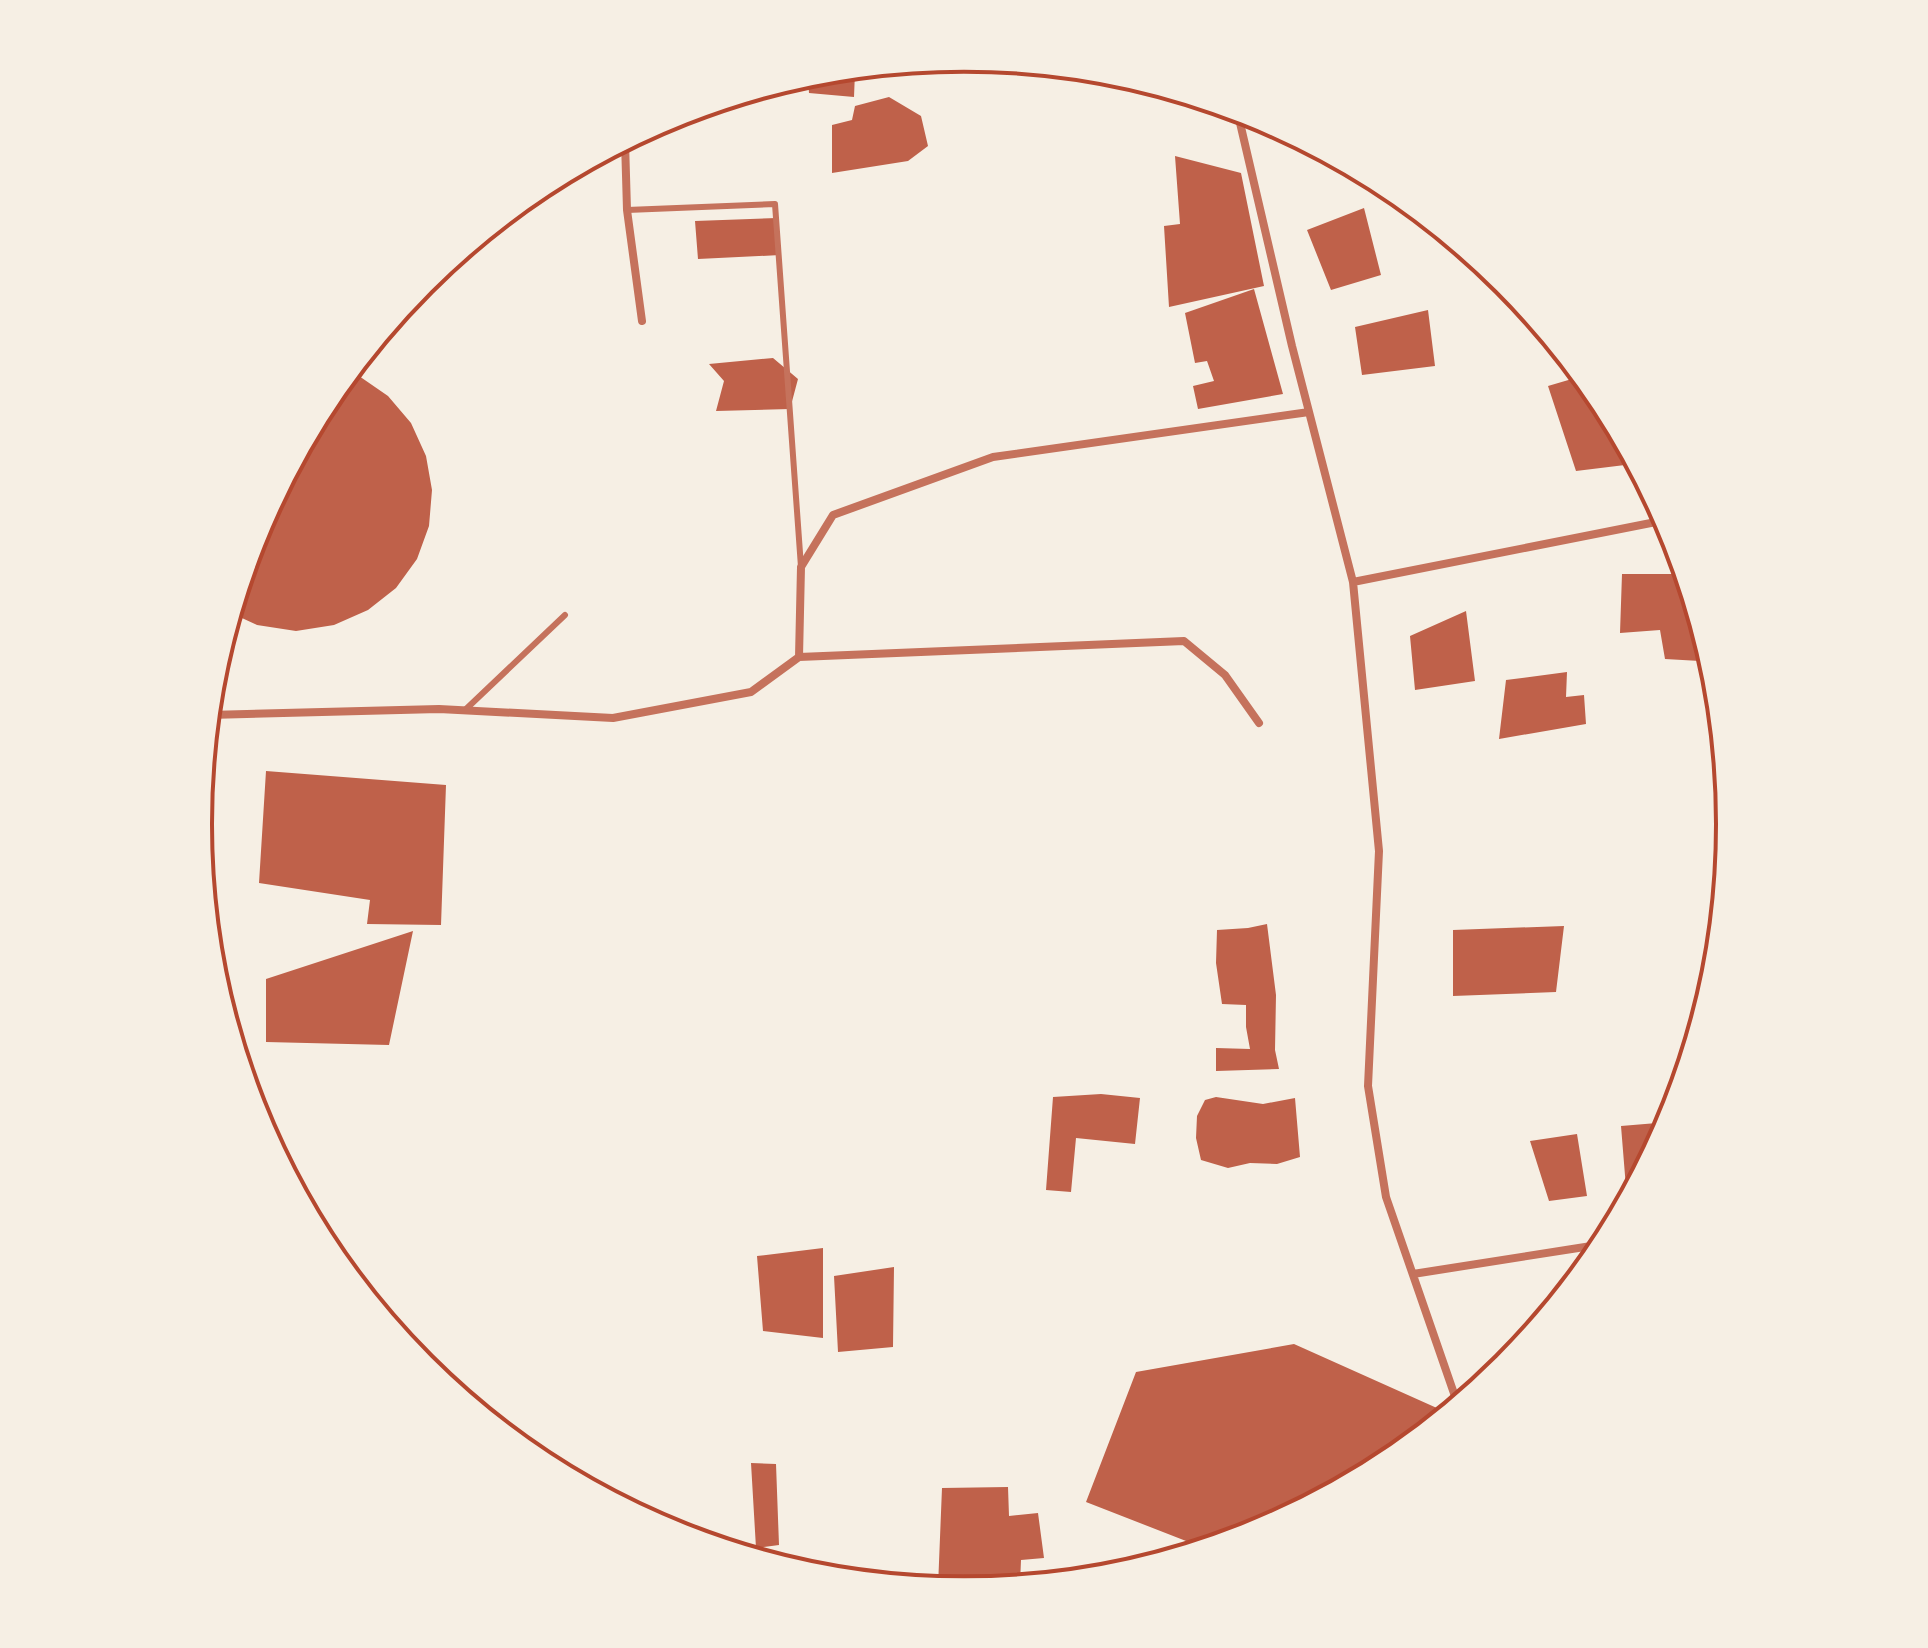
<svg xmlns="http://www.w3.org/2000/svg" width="1928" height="1648" viewBox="0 0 1928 1648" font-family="Montserrat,sans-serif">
<rect width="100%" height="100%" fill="#f6efe4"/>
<!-- building -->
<path fill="#bf614a" d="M 869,67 L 869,71 L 855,72 L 854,97 L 809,93 L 808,80 L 792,80 L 815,73 Z
M 889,97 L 921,116 L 928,146 L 908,161 L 832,173 L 832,125 L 852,120 L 855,106 Z
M 1175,156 L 1241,173 L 1264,286 L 1169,307 L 1164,226 L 1180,224 Z
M 1364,208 L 1381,275 L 1331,290 L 1307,230 Z
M 777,218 L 780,255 L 698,259 L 695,221 Z
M 1254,289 L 1283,394 L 1198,409 L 1193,386 L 1214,381 L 1207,361 L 1195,363 L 1185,313 Z
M 1428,310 L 1435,366 L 1362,375 L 1355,327 Z
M 773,358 L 798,379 L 790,409 L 716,411 L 724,381 L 709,364 Z
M 349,372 L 359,376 L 388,396 L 411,423 L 426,456 L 432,490 L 429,526 L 417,559 L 396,588 L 368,610 L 334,625 L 296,631 L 257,625 L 231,613 L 256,530 L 327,398 Z
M 1582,376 L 1601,399 L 1615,424 L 1625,465 L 1576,471 L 1548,386 Z
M 1622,574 L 1685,574 L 1704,636 L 1700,661 L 1665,659 L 1660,630 L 1620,633 Z
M 1466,611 L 1475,681 L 1415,690 L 1410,636 Z
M 1567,672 L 1566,697 L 1584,695 L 1586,724 L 1499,739 L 1506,680 Z
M 266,771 L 446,785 L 441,925 L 367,924 L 370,900 L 259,883 Z
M 1267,924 L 1276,995 L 1275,1050 L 1279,1069 L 1216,1071 L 1216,1048 L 1250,1049 L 1246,1027 L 1246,1005 L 1222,1004 L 1216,963 L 1217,930 L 1248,928 Z
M 1564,926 L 1556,992 L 1453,996 L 1453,930 Z
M 413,931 L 389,1045 L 266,1042 L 266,979 Z
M 1101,1094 L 1140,1098 L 1135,1144 L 1076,1138 L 1071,1192 L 1046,1190 L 1053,1097 Z
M 1216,1097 L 1263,1104 L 1295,1098 L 1300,1157 L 1277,1164 L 1250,1163 L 1228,1168 L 1201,1160 L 1196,1138 L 1197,1116 L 1205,1100 Z
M 1669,1122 L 1627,1200 L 1621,1126 Z
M 1577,1134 L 1587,1196 L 1549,1201 L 1530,1141 Z
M 823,1248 L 823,1338 L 763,1331 L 757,1256 Z
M 894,1267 L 893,1347 L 838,1352 L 834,1276 Z
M 1294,1344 L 1448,1413 L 1389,1461 L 1257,1532 L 1204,1548 L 1086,1502 L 1136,1372 Z
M 751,1463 L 776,1464 L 779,1545 L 756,1548 Z
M 1008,1487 L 1009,1516 L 1038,1513 L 1044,1558 L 1021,1560 L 1020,1584 L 964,1590 L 938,1587 L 942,1488 Z
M 740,1550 L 898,1580 L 897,1583 L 814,1575 L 739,1552 Z"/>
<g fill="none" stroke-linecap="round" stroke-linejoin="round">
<!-- service -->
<path stroke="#c5725c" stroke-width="6" d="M 627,210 L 775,204 L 801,567
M 465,710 L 565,615"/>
<!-- minor -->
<path stroke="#c5725c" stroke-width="8" d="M 1237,110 L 1292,346 L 1353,582 L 1379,851 L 1368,1086 L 1386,1197 L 1458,1405
M 625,141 L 627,210 L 642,321
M 1353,582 L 1666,520
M 799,657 L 1184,641 L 1225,675 L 1259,723
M 209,715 L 439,709 L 613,718 L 751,692 L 799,657 L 801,567 L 833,515 L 993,457 L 1309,412
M 1413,1274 L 1604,1244"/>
</g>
<!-- crop -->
<path d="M0 0H1928V1648H0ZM212 824a752 752 0 1 1 1504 0a752 752 0 1 1-1504 0Z" fill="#f6efe4" fill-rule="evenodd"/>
<path fill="none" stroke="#b5482f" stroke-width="4" d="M212 824a752 752 0 1 1 1504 0a752 752 0 1 1-1504 0Z"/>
</svg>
